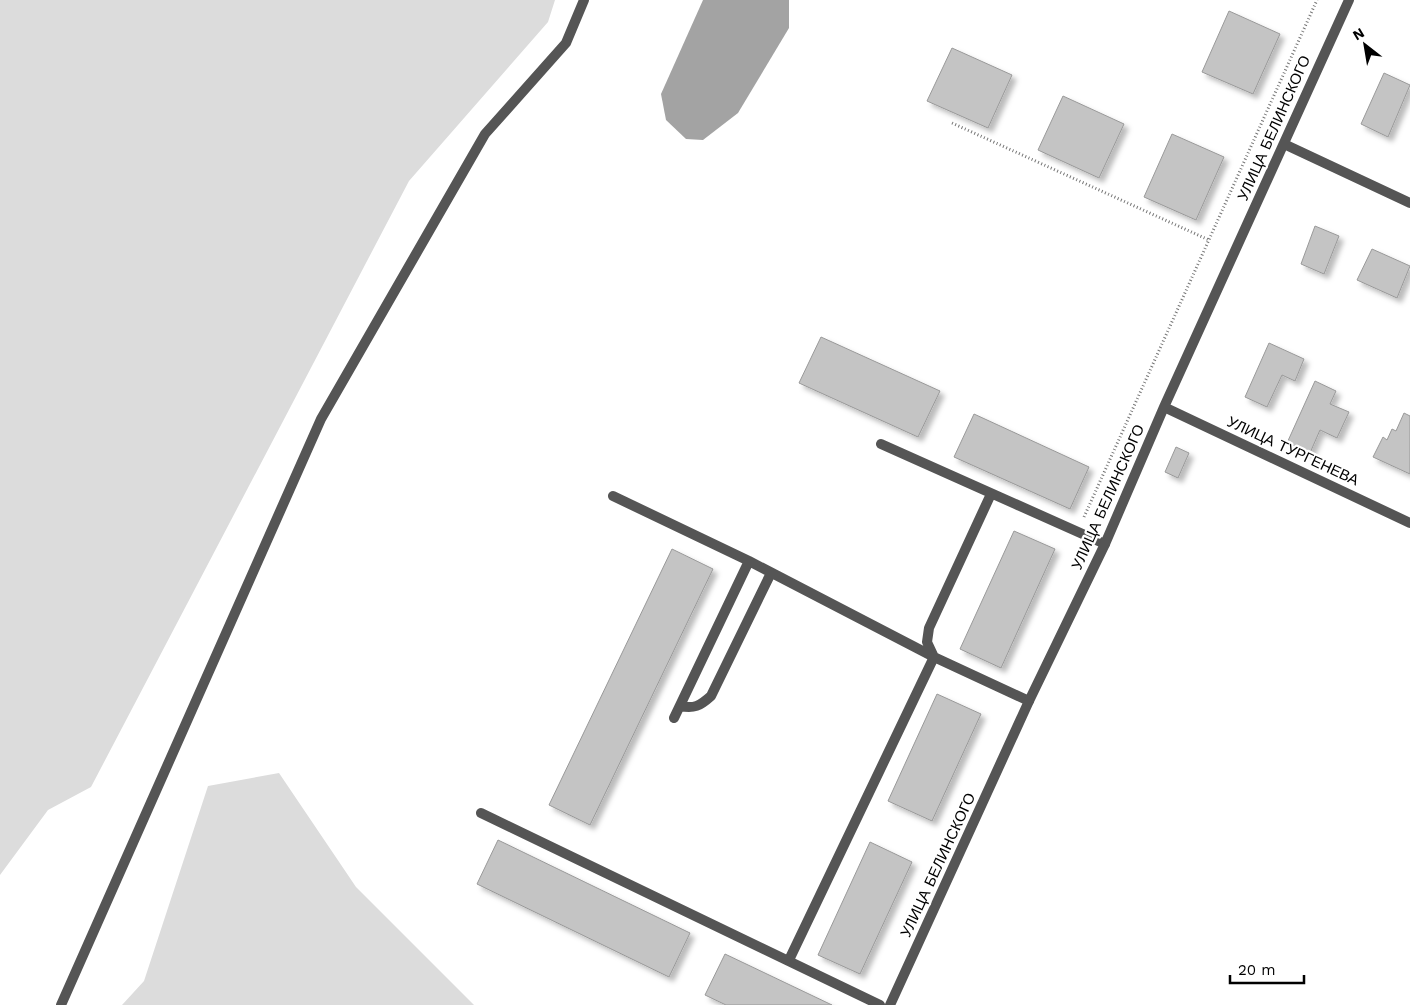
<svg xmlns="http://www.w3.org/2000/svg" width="1410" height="1005" viewBox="0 0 1410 1005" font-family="'Work Sans',sans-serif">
<defs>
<filter id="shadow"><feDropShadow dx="4.5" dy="4.5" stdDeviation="2.5" flood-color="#0004"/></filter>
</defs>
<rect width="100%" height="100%" fill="#fff"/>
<!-- green -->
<path fill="#dcdcdc" d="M 0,0 L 555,0 L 548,22 L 409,181 L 91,787 L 48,810 L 0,875 Z
M 279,773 L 356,887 L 474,1005 L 122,1005 L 144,981 L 208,786 Z"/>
<!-- water -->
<path fill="#a3a3a3" d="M 703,0 L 789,0 L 789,28 L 738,113 L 703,140 L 686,139 L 666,120 L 661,94 Z"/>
<!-- building -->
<path fill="#c4c4c4" stroke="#999" filter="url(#shadow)" d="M 1229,11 L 1280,34 L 1253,94 L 1202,72 Z
M 952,48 L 1012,75 L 988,128 L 927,101 Z
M 1384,73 L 1410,85 L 1388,137 L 1361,124 Z
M 1063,96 L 1124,124 L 1099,178 L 1038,150 Z
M 1172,134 L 1224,157 L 1196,220 L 1144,197 Z
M 1315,226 L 1339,236 L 1324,274 L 1301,264 Z
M 1372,249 L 1410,266 L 1397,298 L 1357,280 Z
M 821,337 L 940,391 L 918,437 L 799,383 Z
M 1269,343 L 1304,359 L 1295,381 L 1282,375 L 1267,407 L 1245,397 Z
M 1315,381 L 1336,391 L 1330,404 L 1349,412 L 1337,438 L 1320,430 L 1310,453 L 1287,443 Z
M 1404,413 L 1410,416 L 1410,474 L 1373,457 L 1383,437 L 1387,440 L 1392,429 L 1396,431 Z
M 974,414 L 1089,467 L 1070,509 L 954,457 Z
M 1176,447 L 1189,453 L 1178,478 L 1165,472 Z
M 1014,531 L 1055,549 L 1001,668 L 960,649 Z
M 672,549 L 713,569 L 590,825 L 549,805 Z
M 937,694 L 981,714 L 932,821 L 888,801 Z
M 498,840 L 690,933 L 669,977 L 477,884 Z
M 870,842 L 912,862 L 860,974 L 818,955 Z
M 725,954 L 832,1005 L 726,1005 L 705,995 Z"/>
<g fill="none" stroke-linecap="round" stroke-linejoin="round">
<!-- path -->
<path stroke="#777" stroke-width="3" stroke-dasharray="1 2.5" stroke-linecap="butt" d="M 952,123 L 1209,240
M 1084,517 L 1317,0"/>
<!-- service -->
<path stroke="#555" stroke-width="10" d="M 881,444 L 1105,544
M 613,496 L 749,561
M 680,706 C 694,709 700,706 711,696 L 771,573
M 674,718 L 749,561 L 934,657 L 1029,701
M 481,813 L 880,1005
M 789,960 L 934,657 L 927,642 L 929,628 L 991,494
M 61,1005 L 321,419 L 485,134 L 566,43 L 584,0"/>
<!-- minor -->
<path stroke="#555" stroke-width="10" d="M 1284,144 L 1410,203
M 1164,407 L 1410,523
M 890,1005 L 1029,701 L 1105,544 L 1164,407 L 1349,0"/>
</g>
<g text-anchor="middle" stroke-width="4.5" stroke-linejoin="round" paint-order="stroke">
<!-- street labels -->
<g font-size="15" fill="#000" stroke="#fff">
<text transform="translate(1274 128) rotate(-66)" y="5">УЛИЦА БЕЛИНСКОГО</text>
<text transform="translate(1293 451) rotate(25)" y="5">УЛИЦА ТУРГЕНЕВА</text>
<text transform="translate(1108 497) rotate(-66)" y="5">УЛИЦА БЕЛИНСКОГО</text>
<text transform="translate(938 865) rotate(-65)" y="5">УЛИЦА БЕЛИНСКОГО</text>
</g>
</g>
<!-- north arrow -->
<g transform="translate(1365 45) rotate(329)" stroke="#ffffff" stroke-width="4" paint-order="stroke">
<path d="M0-4L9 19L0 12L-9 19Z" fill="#000000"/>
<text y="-8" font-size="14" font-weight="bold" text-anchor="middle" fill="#000000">N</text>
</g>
<!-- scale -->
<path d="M1230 975v8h74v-8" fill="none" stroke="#000000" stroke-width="2.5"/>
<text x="1238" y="975" font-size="15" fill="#000000" stroke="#ffffff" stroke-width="4" paint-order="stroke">20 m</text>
</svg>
